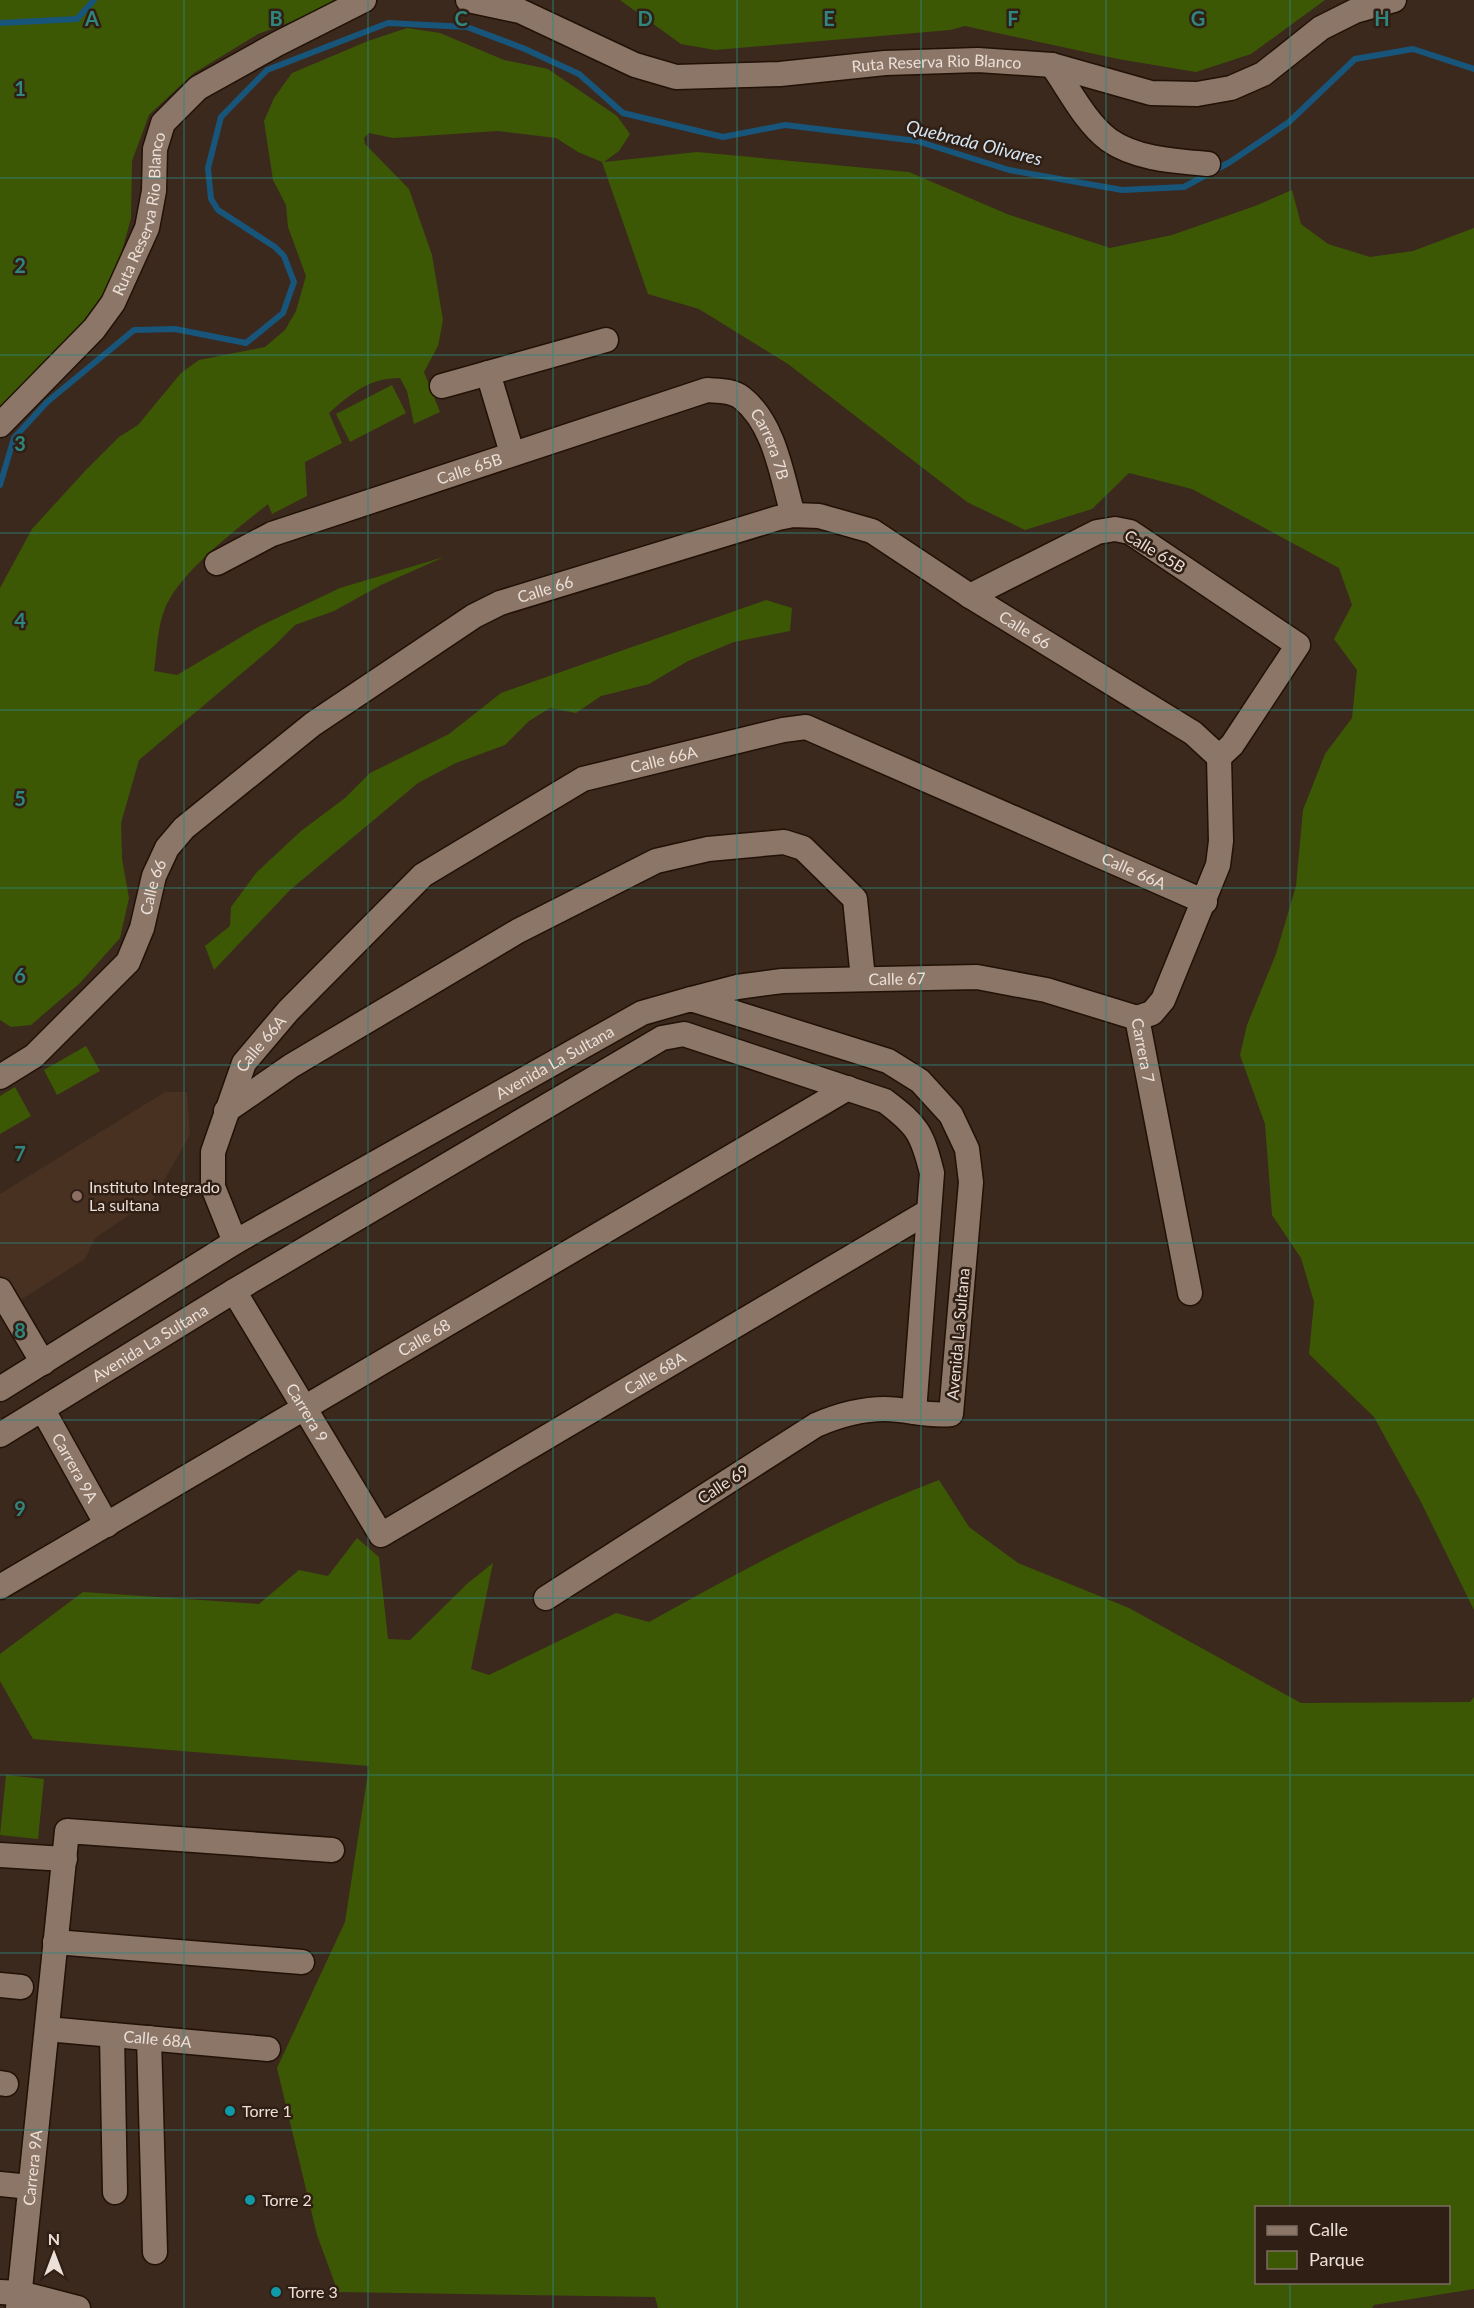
<svg xmlns="http://www.w3.org/2000/svg" width="1474" height="2308" viewBox="0 0 1474 2308" font-family="Lato,sans-serif">
<rect width="100%" height="100%" fill="#3b291d"/>
<!-- built -->
<path fill="#483121" d="M 165,1092 L 187,1092 L 190,1135 L 153,1199 L 95,1238 L 85,1259 L 14,1304 L 0,1280 L 0,1194 Z"/>
<!-- green -->
<path fill="#3d5805" fill-rule="evenodd" d="M 0,0 L 335,0 L 318,12 L 258,34 L 194,73 L 149,115 L 132,161 L 131,218 L 120,258 L 97,309 L 0,408 Z
M 620,0 L 1325,0 L 1251,54 L 1196,72 L 1118,59 L 965,26 L 950,30 L 715,50 L 681,44 Z
M 407,28 L 440,33 L 504,60 L 548,69 L 617,116 L 630,134 L 619,151 L 604,162 L 697,152 L 909,172 L 1007,214 L 1110,248 L 1172,235 L 1255,206 L 1292,190 L 1301,224 L 1328,244 L 1370,257 L 1413,251 L 1474,228 L 1474,1610 L 1421,1502 L 1374,1417 L 1309,1354 L 1314,1302 L 1301,1258 L 1272,1215 L 1265,1124 L 1240,1055 L 1247,1025 L 1276,954 L 1296,886 L 1303,810 L 1325,754 L 1352,718 L 1357,670 L 1334,639 L 1352,605 L 1339,568 L 1192,489 L 1129,473 L 1092,509 L 1025,530 L 967,502 L 788,364 L 699,309 L 648,294 L 602,162 L 578,152 L 556,138 L 498,131 L 393,138 L 369,133 L 364,138 L 365,144 L 409,189 L 432,255 L 443,320 L 438,346 L 424,372 L 440,412 L 414,424 L 407,391 L 400,378 C 369,378 352,393 329,413 L 342,443 L 305,462 L 307,496 L 272,514 L 268,504 C 237,529 177,574 164,611 C 157,629 157,652 154,671 L 177,675 L 260,626 L 340,588 L 444,557 L 381,585 L 334,611 L 295,625 L 274,646 L 139,760 L 121,823 L 122,859 L 129,898 L 120,938 L 80,983 L 31,1025 L 11,1027 L 0,1020 L 0,588 L 32,529 L 85,471 L 119,437 L 138,425 L 181,373 L 199,360 L 265,347 L 285,330 L 296,311 L 306,276 L 288,227 L 286,205 L 273,180 L 264,121 L 274,98 L 292,73 L 368,41 Z
M 392,385 L 406,413 L 350,442 L 336,414 Z
M 766,600 L 792,608 L 790,631 L 734,642 L 688,661 L 649,684 L 601,696 L 576,713 L 550,708 L 529,721 L 505,745 L 456,763 L 418,783 L 290,890 L 214,970 L 205,946 L 230,926 L 231,907 L 257,872 L 301,831 L 345,798 L 370,773 L 449,734 L 501,693 Z
M 86,1046 L 100,1071 L 57,1095 L 44,1070 Z
M 15,1087 L 31,1116 L 0,1134 L 0,1096 Z
M 939,1480 L 969,1527 L 1018,1563 L 1129,1608 L 1301,1703 L 1470,1702 L 1474,1697 L 1474,2289 L 1374,2305 L 1372,2308 L 658,2308 L 655,2297 L 338,2292 L 317,2235 L 277,2068 L 345,1922 L 369,1766 L 33,1739 L 0,1681 L 0,1654 L 83,1592 L 259,1604 L 299,1570 L 328,1576 L 357,1538 L 379,1557 L 388,1639 L 410,1640 L 468,1583 L 493,1563 L 471,1669 L 489,1675 L 616,1613 L 649,1622 C 743,1570 838,1518 939,1480 ZM 1256,2208 L 1448,2208 L 1448,2282 L 1256,2282 Z
M 6,1775 L 44,1779 L 38,1839 L 0,1835 Z"/>
<g fill="none" stroke-linecap="round" stroke-linejoin="round">
<!-- stream -->
<path stroke="#18557b" stroke-width="6" d="M 0,23 L 77,19 L 94,0
M 0,485 L 14,438 L 47,402 L 134,330 L 175,329 L 246,343 L 283,313 L 294,282 L 284,256 L 275,247 L 218,210 L 211,199 L 208,168 L 221,117 L 267,70 L 388,23 L 467,27 L 525,49 L 579,74 L 623,113 L 723,137 L 785,125 L 917,141 L 1009,170 L 1122,190 L 1184,187 L 1230,162 L 1289,122 L 1355,59 L 1413,49 L 1474,69"/>
<!-- minor casing -->
<g stroke="#211106" stroke-width="27">
<g id="minor">
<path id="s1" d="M 468,0 L 520,11 L 635,65 L 676,77 L 780,74 L 885,63 L 978,60 L 1052,65 L 1151,93 L 1197,94 L 1231,88 L 1263,74 L 1321,28 L 1355,11 L 1394,0"/>
<path d="M 1052,65 C 1069,89 1085,122 1109,140 C 1136,159 1175,161 1208,164"/>
<path d="M 488,373 L 512,453"/>
<path d="M 442,386 L 606,340"/>
<path id="s2" d="M 0,425 L 94,329 L 113,303 L 147,228 L 154,191 L 155,149 L 163,123 L 198,88 L 277,44 L 364,0"/>
<path id="s3" d="M 217,563 L 272,534 L 707,390 C 718,391 733,390 742,398 C 775,424 782,477 793,515"/>
<path d="M 970,596 L 1097,532 L 1115,529 L 1130,532 L 1298,645 L 1232,745 L 1219,757"/>
<path id="s4" d="M 691,999 L 737,987 L 782,981 L 977,977 L 1046,990 L 1137,1018"/>
<path d="M 1137,1018 L 1152,1013 L 1163,1000 L 1218,865 L 1221,841 L 1219,757"/>
<path id="s5" d="M 1137,1018 L 1190,1293"/>
<path id="s6" d="M 0,1077 L 34,1056 L 128,962 L 142,928 L 154,876 L 167,848 L 184,828 L 313,724 L 474,616 L 500,603 L 778,518 L 793,515 L 819,516 L 872,531 L 970,596 L 1193,733 L 1219,757"/>
<path d="M 226,1111 L 291,1066 L 518,931 L 656,861 L 708,849 L 784,842 L 803,848 L 855,899 L 863,979"/>
<path id="s7" d="M 235,1242 L 213,1187 L 213,1152 L 244,1063 L 288,1011 L 423,875 L 583,779 L 783,730 L 806,727 L 1205,902"/>
<path d="M 0,1290 L 43,1363"/>
<path id="s8" d="M 234,1291 L 381,1535 L 929,1211"/>
<path id="s9" d="M 0,1389 L 235,1242 L 642,1013 L 691,999 L 888,1061 L 920,1081 L 951,1115 L 967,1149 L 971,1182 L 951,1414 C 928,1417 908,1409 885,1409 C 860,1409 839,1415 816,1425 L 546,1598"/>
<path id="s10" d="M 43,1410 L 107,1525"/>
<path id="s11" d="M 0,1435 L 234,1291 L 662,1038 L 684,1034 L 885,1101 C 918,1126 922,1133 932,1173 L 914,1412"/>
<path id="s12" d="M 0,1587 L 848,1088"/>
<path d="M 0,1855 L 65,1859"/>
<path d="M 55,1942 L 302,1962"/>
<path d="M 0,1985 L 21,1987"/>
<path id="s13" d="M 47,2029 L 268,2049"/>
<path d="M 112,2035 L 115,2192"/>
<path d="M 149,2038 L 155,2252"/>
<path d="M 0,2083 L 6,2084"/>
<path d="M 0,2184 L 30,2187"/>
<path d="M 0,2292 L 20,2293 L 78,2308"/>
<path id="s14" d="M 18,2308 L 67,1831 L 332,1850"/>
</g>
</g>
<!-- minor -->
<use href="#minor" stroke="#8b7668" stroke-width="24"/>
</g>
<!-- grid -->
<path fill="none" stroke="#30867e" stroke-width="1.5" stroke-opacity="0.55" d="M 184,0 L 184,2308M 368,0 L 368,2308M 553,0 L 553,2308M 737,0 L 737,2308M 921,0 L 921,2308M 1106,0 L 1106,2308M 1290,0 L 1290,2208M 0,178 L 1474,178M 0,355 L 1474,355M 0,533 L 1474,533M 0,710 L 1474,710M 0,888 L 1474,888M 0,1065 L 1474,1065M 0,1243 L 1474,1243M 0,1420 L 1474,1420M 0,1598 L 1474,1598M 0,1775 L 1474,1775M 0,1953 L 1474,1953M 0,2130 L 1474,2130M 1290,2282 L 1290,2308"/>
<!-- markers -->
<circle fill="#8d6e63" stroke="#301f14" stroke-width="2" cx="77" cy="1196" r="6"/>
<g fill="#0f9aa8" stroke="#301f14" stroke-width="2">
<circle cx="230" cy="2111" r="6"/>
<circle cx="250" cy="2200" r="6"/>
<circle cx="276" cy="2292" r="6"/>
</g>
<g text-anchor="middle" stroke-width="5" stroke-linejoin="round" paint-order="stroke">
<!-- street labels -->
<g font-size="16" fill="#ebdfd7" stroke="#301f14">
<text dy="6" stroke="none"><textPath href="#s1" startOffset="484">Ruta Reserva Rio Blanco</textPath></text>
<text dy="6" stroke="none"><textPath href="#s2" startOffset="261">Ruta Reserva Rio Blanco</textPath></text>
<text dy="6" stroke="none"><textPath href="#s3" startOffset="612">Carrera 7B</textPath></text>
<text dy="6" stroke="none"><textPath href="#s3" startOffset="270">Calle 65B</textPath></text>
<text transform="translate(1155 551) rotate(31)" y="6">Calle 65B</text>
<text dy="6" stroke="none"><textPath href="#s6" startOffset="756">Calle 66</textPath></text>
<text dy="6" stroke="none"><textPath href="#s6" startOffset="1278">Calle 66</textPath></text>
<text dy="6" stroke="none"><textPath href="#s7" startOffset="718">Calle 66A</textPath></text>
<text dy="6" stroke="none"><textPath href="#s7" startOffset="1222">Calle 66A</textPath></text>
<text dy="6" stroke="none"><textPath href="#s6" startOffset="252">Calle 66</textPath></text>
<text dy="6" stroke="none"><textPath href="#s4" startOffset="208">Calle 67</textPath></text>
<text dy="6" stroke="none"><textPath href="#s7" startOffset="214">Calle 66A</textPath></text>
<text dy="6" stroke="none"><textPath href="#s5" startOffset="33">Carrera 7</textPath></text>
<text dy="6" stroke="none"><textPath href="#s9" startOffset="644">Avenida La Sultana</textPath></text>
<text transform="translate(958 1334) rotate(-85)" y="6">Avenida La Sultana</text>
<text dy="6" stroke="none"><textPath href="#s12" startOffset="492">Calle 68</textPath></text>
<text dy="6" stroke="none"><textPath href="#s11" startOffset="176">Avenida La Sultana</textPath></text>
<text dy="6" stroke="none"><textPath href="#s8" startOffset="603">Calle 68A</textPath></text>
<text dy="6" stroke="none"><textPath href="#s8" startOffset="142">Carrera 9</textPath></text>
<text dy="6" stroke="none"><textPath href="#s10" startOffset="66">Carrera 9A</textPath></text>
<text transform="translate(723 1484) rotate(-33)" y="6">Calle 69</text>
<text dy="6" stroke="none"><textPath href="#s13" startOffset="111">Calle 68A</textPath></text>
<text dy="6" stroke="none"><textPath href="#s14" startOffset="141">Carrera 9A</textPath></text>
</g>
<!-- poi labels -->
<g font-size="16" fill="#ebdfd7" stroke="#301f14" text-anchor="start">
<text x="89" y="1193">Instituto Integrado<tspan x="89" dy="18">La sultana</tspan></text>
<text x="242" y="2117">Torre 1</text>
<text x="262" y="2206">Torre 2</text>
<text x="288" y="2298">Torre 3</text>
</g>
<!-- water labels -->
<g font-size="18" font-style="italic" fill="#d3e6f4" stroke="#301f14">
<text transform="translate(974 143) rotate(14)" y="6">Quebrada Olivares</text>
</g>
</g>
<g font-size="20" text-anchor="middle" font-weight="bold" fill="#30867e" stroke="#301f14" stroke-width="5" stroke-linejoin="round" paint-order="stroke">
<text x="92" y="26">A</text>
<text x="276" y="26">B</text>
<text x="461" y="26">C</text>
<text x="645" y="26">D</text>
<text x="829" y="26">E</text>
<text x="1013" y="26">F</text>
<text x="1198" y="26">G</text>
<text x="1382" y="26">H</text>
<text x="20" y="96">1</text>
<text x="20" y="273">2</text>
<text x="20" y="451">3</text>
<text x="20" y="628">4</text>
<text x="20" y="806">5</text>
<text x="20" y="983">6</text>
<text x="20" y="1161">7</text>
<text x="20" y="1338">8</text>
<text x="20" y="1516">9</text>
</g>
<!-- legend -->
<rect x="1255" y="2206" width="195" height="78" fill="#301f14" stroke="#7b6c62" stroke-width="1.5"/>
<rect x="1267" y="2226" width="30" height="9" fill="#8b7668" stroke="#7b6c62" stroke-width="1.5"/>
<text x="1309" y="2236" font-size="18" fill="#ebdfd7">Calle</text>
<rect x="1267" y="2251" width="30" height="18" fill="#3d5805" stroke="#7b6c62" stroke-width="1.5"/>
<text x="1309" y="2266" font-size="18" fill="#ebdfd7">Parque</text>
<!-- north arrow -->
<g transform="translate(54 2254)" stroke="#301f14" stroke-width="4.5" paint-order="stroke">
<path d="M0-4.5L10 22L0 15L-10 22Z" fill="#ebdfd7"/>
<text y="-9" font-size="16" font-weight="bold" text-anchor="middle" fill="#ebdfd7">N</text>
</g>
</svg>
